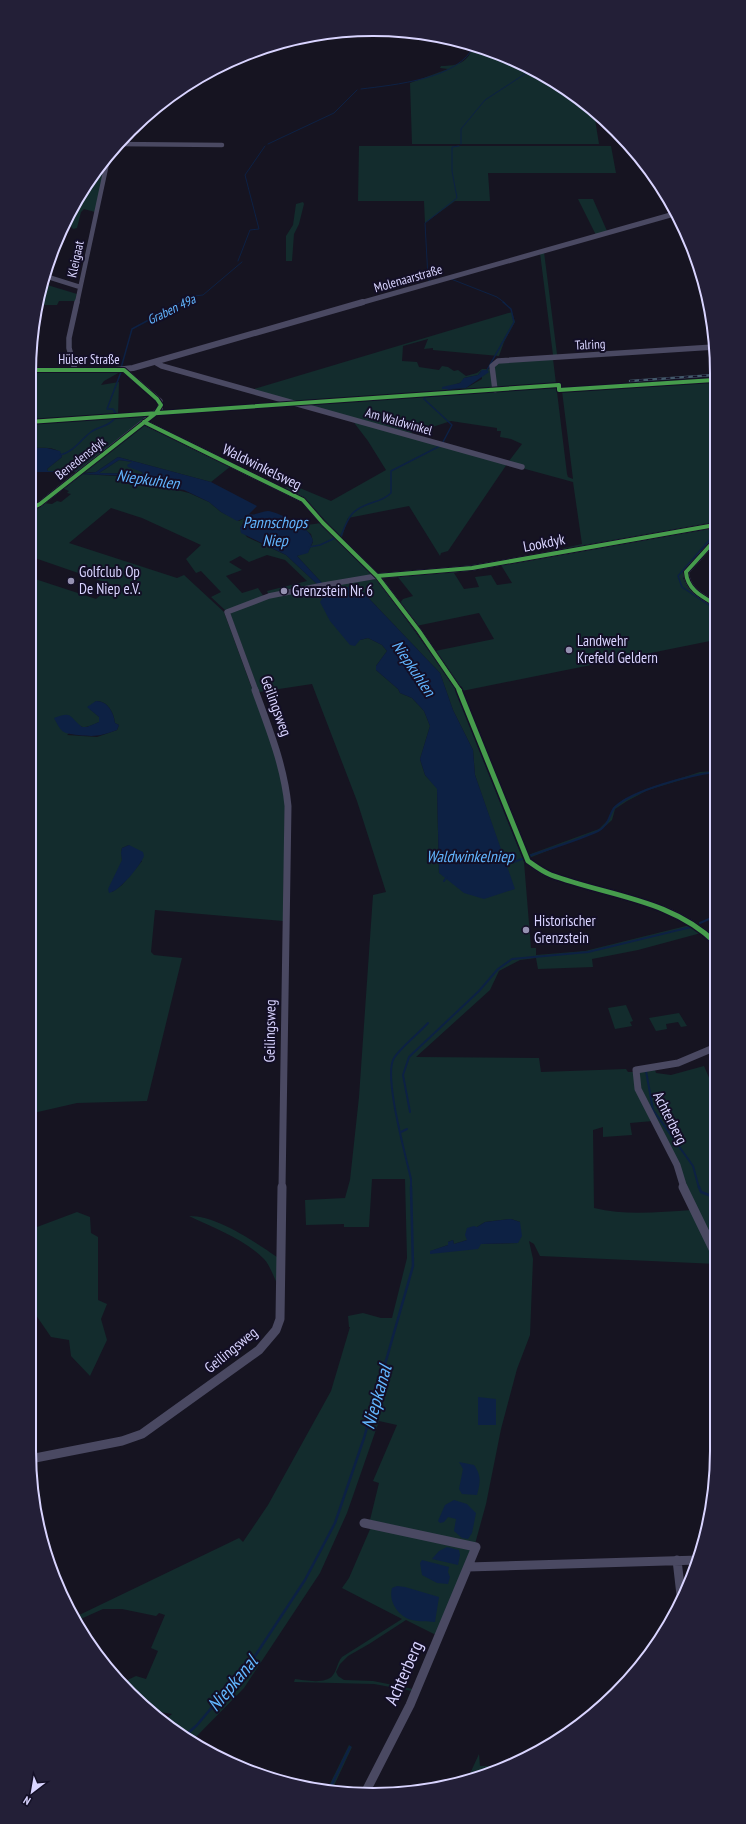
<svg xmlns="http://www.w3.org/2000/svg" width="746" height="1824" viewBox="0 0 746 1824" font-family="'PT Sans Narrow',sans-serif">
<rect width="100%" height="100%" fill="#161421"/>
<!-- green -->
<path fill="#132c2d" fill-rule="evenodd" d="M 474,45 L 483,47 L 564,87 L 594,113 L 599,144 L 412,144 L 410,83 L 448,69 L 440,68 L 441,66 C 458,66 468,63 474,45 Z
M 359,146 L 611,146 L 616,173 L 488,173 L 490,201 L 455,201 L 425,223 L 424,201 L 358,201 Z
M 108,155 L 95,212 L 84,209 L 81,212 L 77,228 L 73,229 L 66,220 L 75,201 L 97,170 L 100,170 Z
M 578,199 L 593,199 L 607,231 L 596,235 Z
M 303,202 L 304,204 L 299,224 L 294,234 L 292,261 L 286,261 L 286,236 L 293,225 L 296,204 Z
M 544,252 L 557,354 L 557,355 L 553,355 L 540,253 Z
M 44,284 L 77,294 L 76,301 L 59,301 L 57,305 L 40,305 Z
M 512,312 L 515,322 L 504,342 L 499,356 L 433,350 L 433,348 L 424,349 L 428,339 L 403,346 L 402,361 L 417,362 L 419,367 L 439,370 L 442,366 L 448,367 L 454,371 L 458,370 L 466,376 L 477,373 L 482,369 L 491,369 L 497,363 L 553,359 L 567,474 L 568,477 L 573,479 L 562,391 L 714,380 L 715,522 L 712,522 L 712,525 L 454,569 L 543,553 L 582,544 L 573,482 L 507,464 L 448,551 L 441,553 L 440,556 L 409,506 L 348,518 L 342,537 L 340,537 L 309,503 L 282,488 L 295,486 L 331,501 L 386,470 L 368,441 L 352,420 L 509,461 L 522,444 L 511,439 L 500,437 L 501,431 L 497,431 L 497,428 L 451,421 L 423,430 L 416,428 L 411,433 L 251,390 ZM 481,371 L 482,379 L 466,388 L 452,389 L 447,391 L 449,389 L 442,389 L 462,382 L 464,378 L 478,375 Z
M 29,371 L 120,372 L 104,381 L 101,385 L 119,382 L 118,416 L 150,414 L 77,472 L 48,471 L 47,469 L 62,457 C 61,445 38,448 29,448 Z
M 714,378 L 714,379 L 561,390 L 561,388 Z
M 144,425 L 231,466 L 211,482 L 118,457 L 96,472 L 82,473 Z
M 119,460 L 133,462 L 143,474 L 99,473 Z
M 81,474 L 134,477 L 140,481 L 189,493 L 209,502 L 221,512 L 239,521 L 247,517 L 247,518 L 240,528 L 247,537 L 286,555 L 318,585 L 269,595 L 267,591 L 307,581 L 285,560 L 267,555 L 249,562 L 240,556 L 229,562 L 242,570 L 226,576 L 242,593 L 258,588 L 264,597 L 226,611 L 211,597 L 221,592 L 201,571 L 196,573 L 186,559 L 201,545 L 142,518 L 111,508 L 69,543 L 177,578 L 184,575 L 224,612 L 279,763 L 285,804 L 283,921 L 155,910 L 151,952 L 154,955 L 182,958 L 147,1101 L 77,1103 L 29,1114 L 29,577 L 96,599 L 113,585 L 29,556 L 29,508 L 43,503 L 52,504 L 57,501 L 61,502 L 71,494 L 67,493 L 69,491 L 62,488 ZM 96,701 C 108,701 114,713 115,723 L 119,725 L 117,730 L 97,737 L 67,735 L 79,725 C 85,730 92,725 99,722 L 99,717 L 90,709 ZM 129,845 L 142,861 L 122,885 L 112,892 C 112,875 119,875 122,861 C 122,857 121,853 122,848 Z
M 321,523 L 372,575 L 323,584 L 297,556 L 308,552 L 313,542 L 311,534 L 300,526 Z
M 715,528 L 715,537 L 687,568 L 683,578 L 689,588 L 715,606 L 715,640 L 462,691 L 435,651 L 494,639 L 479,613 L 416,626 L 400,603 L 403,599 L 413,596 L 397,576 ZM 501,565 L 512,583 L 497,585 L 491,575 L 475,577 L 479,587 L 464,589 L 454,573 Z
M 377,579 L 458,691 L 456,692 L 524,862 L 531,948 L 536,948 L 536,955 L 585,951 L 690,925 L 701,933 L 638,950 L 592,959 L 593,967 L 538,969 L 536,958 L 520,960 L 499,971 L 490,990 L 416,1057 L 539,1058 L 541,1072 L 626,1069 L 628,1072 L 634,1072 L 653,1121 L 630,1123 L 632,1135 L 603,1137 L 603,1127 L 593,1130 L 594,1208 C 626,1216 659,1212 692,1210 L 716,1261 L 717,1264 L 540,1256 L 534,1244 L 529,1241 L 533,1259 L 530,1335 L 517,1369 L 501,1429 L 486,1504 L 475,1544 L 370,1520 L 379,1483 L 373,1481 L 397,1425 L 379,1421 L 347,1513 L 320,1573 L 244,1688 L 192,1741 L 162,1717 L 167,1718 L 172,1714 L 155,1711 L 121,1683 L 136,1676 L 146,1679 L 158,1651 L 151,1648 L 165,1615 L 159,1613 L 156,1616 L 122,1609 L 103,1609 L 74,1622 L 73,1618 L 239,1538 L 243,1542 L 268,1505 L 331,1391 L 350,1327 L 349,1327 L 348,1316 L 363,1313 L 381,1318 L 392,1318 L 407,1258 L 405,1179 L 372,1179 L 369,1227 L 344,1227 L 344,1224 L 306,1225 L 305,1200 L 345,1198 L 350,1180 L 359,1097 L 373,895 L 386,892 L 357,801 L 312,684 L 259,692 L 230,613 L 270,596 L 319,587 L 324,596 L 360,640 L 368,638 L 382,645 L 387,651 L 376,666 L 376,670 L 398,689 L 400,693 L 412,698 L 424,711 L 430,726 L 420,759 L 425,775 L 437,788 L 439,873 L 514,889 L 475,775 L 473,750 L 453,710 L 440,673 L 358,587 L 352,586 L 330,592 L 324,586 ZM 511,1219 L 520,1222 L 518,1243 L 481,1244 L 431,1251 L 448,1245 L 448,1242 L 453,1240 L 454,1244 L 467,1240 L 477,1227 L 485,1222 Z
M 715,771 L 715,773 L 701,774 L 648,790 L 627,801 L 615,809 L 612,820 L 601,830 L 529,858 L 528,855 L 599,829 L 609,819 L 613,808 L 623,800 L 646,789 L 700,772 Z
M 626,1005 L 633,1021 L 630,1022 L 632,1026 L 615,1029 L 608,1008 Z
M 679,1013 L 687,1026 L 681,1027 L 678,1022 L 666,1024 L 667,1029 L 656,1031 L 649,1018 Z
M 704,1066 L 716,1094 L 716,1250 L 639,1086 L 639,1071 L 655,1070 L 656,1073 L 671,1075 Z
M 77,1212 L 90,1217 L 91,1233 L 98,1237 L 98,1300 L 107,1304 L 101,1319 L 107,1340 L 90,1376 L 71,1356 L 69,1340 L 51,1337 L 29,1305 L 29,1230 Z
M 189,1216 C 218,1216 253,1241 277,1257 L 277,1283 C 273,1276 270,1265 264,1259 C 246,1240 212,1227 189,1216 Z
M 371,1527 L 469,1547 L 471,1552 L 436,1635 L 406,1620 L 369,1644 L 348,1656 L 340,1664 L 336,1672 L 338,1676 L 344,1680 L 373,1681 L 413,1689 L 412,1691 L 374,1684 L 294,1682 L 295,1679 C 304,1680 326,1685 333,1675 C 337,1670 337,1663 342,1657 L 402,1619 L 342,1588 L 349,1578 Z
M 349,1745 L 352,1747 L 331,1792 L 326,1792 Z
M 479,1754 L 480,1766 L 501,1766 L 468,1778 Z"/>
<!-- water -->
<path fill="#0d2144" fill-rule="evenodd" d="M 482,370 L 487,370 L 489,372 L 466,388 L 452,389 L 450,392 L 447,392 L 448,389 L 442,389 L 442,387 L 460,383 L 464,378 L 478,375 Z
M 29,448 L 47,448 L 60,451 L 62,457 L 47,469 L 48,471 L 77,472 L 29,472 Z
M 118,457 L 211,482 L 257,506 L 249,514 C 255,516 261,511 268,511 C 278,512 303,525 309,533 C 311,535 312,538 313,541 L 308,553 L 297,556 L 323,584 L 318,585 L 286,555 L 241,533 L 240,528 L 247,519 L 247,517 L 237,521 L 221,512 L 209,502 L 184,490 L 147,484 L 131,476 L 81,474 L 96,472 ZM 119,460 L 132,462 L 127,465 L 128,467 L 142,472 L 143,474 L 99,473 Z
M 324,586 L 330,592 L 352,586 L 358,587 L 440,673 L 453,710 L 473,750 L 475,775 L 515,889 L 484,899 L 464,893 L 439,873 L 437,789 L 425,775 L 420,759 L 430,726 L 424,711 L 412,698 L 400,693 L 398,689 L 376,670 L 376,666 L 387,651 L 382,645 L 368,638 L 360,640 L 355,646 L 350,645 L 330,621 L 320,602 L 324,596 L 319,587 Z
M 96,701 C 108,701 114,713 115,723 L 119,725 L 117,730 C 100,736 96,737 78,735 C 62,733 62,733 54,718 C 73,711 68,716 82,727 L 87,727 L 99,722 L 99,717 L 87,707 Z
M 129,845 L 143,852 L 144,856 C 140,866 120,891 109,893 L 108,889 L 122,860 L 121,853 L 122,848 Z
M 511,1219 L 520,1222 L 522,1236 L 518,1243 L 481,1244 L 478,1249 L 430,1254 L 430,1251 L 448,1245 L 448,1242 L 453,1240 L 454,1244 L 467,1240 L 465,1235 L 467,1228 L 474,1226 L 477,1227 L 485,1222 Z
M 478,1397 L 496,1399 L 496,1425 L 478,1425 Z
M 459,1462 L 474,1465 C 482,1476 480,1483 477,1495 L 462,1494 L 459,1489 L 463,1469 Z
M 454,1500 L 467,1504 L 476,1513 L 472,1533 L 468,1539 L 462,1538 L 454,1531 L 456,1519 L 448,1517 L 444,1522 L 440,1523 L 438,1521 L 445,1505 Z
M 447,1547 L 459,1550 L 460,1555 L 458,1565 L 432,1559 L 439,1551 Z
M 422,1560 L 449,1567 L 448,1572 L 450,1577 L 448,1584 L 437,1583 L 422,1575 L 420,1563 Z
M 397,1586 L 405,1587 L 439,1597 L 435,1622 C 428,1621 419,1622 412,1620 C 399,1617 388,1602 392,1588 Z"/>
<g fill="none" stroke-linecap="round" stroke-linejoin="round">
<!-- stream-far3 -->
<path stroke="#0d2144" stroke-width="1" d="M 361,89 C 393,85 461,79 474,45
M 268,144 L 334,113 L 357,90
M 461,144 L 461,129 L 485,100 L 531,70
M 238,261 L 250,230 L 259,229 L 245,175 L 265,146
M 451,279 L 497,297 L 505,303
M 430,282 L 428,278 L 425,223 L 457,198 L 452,171 L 452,147 L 459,146
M 180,303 L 194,296 L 203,295 L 242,262"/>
<!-- stream-far2 -->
<path stroke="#0d2144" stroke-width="1.5" d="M 121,368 L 132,329 L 182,302
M 487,370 L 514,322 L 511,309 L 503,302
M 443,395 L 425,397 L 424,399 L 452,425 L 443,442
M 116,414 L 113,409 L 107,409 L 121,372
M 60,455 C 74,452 80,440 91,432 C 99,426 109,427 115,418
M 713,530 L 712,537 L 678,576 L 682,587 L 715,609
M 341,536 C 349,515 352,509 374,502 C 381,500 386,498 391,493 L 391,471 L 440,446
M 309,547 L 320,545 L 335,538"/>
<!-- stream-far1 -->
<path stroke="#0d2144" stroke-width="2" d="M 529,856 C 551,848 576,841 598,831 C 610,825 609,813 615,807 C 633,790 691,775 715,772
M 505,865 L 522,859
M 444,881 L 447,877
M 700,923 L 716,916
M 646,1071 L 653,1110 L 693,1166 L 699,1188
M 410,1112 L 403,1075 L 409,1057 L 479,991 L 498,969 L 512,959 L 588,952 L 691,927
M 401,1132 L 407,1129
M 411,1188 L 411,1179 C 406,1157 383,1075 394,1058 C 400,1048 419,1033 428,1023"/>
<!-- stream -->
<path stroke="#0d2144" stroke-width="2.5" d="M 699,1187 L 701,1192 L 714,1197 L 716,1201
M 185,1736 L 197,1725 L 253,1659 L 305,1580 L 335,1523 L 364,1438 L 413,1266 L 411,1187
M 328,1792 L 350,1747"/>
<!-- minor-far3 -->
<path stroke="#4a4962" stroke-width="4.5" d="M 116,144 L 222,145
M 45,276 L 80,287
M 77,303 L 109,154"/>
<!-- minor-far2 -->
<path stroke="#4a4962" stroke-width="5.5" d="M 155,362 L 162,366 L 522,467
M 75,370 L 69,348 L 69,338 L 77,302
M 495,390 L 492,366 L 498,361 L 714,347
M 144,422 L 303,500 L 323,523 L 377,576 L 419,631 L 460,691
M 29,507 L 32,508 L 40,504 L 160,409 L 160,401 L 124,370
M 256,691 L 227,612 L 269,596 L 324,585 L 377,576 L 472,568 L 715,525"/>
<!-- minor-far1 -->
<path stroke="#4a4962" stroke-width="7" d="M 255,690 C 269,729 284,765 288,806 L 282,1188
M 459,690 L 528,861 C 535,866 543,872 551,875 C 608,896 671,899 716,943
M 684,1188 L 677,1165 L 638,1089 L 636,1070 L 678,1063 L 716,1047"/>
<!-- minor -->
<path stroke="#4a4962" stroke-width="9" d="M 683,1187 L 716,1255
M 30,1459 L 122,1441 L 142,1434 L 259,1350 L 276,1330 L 280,1319 L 282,1187
M 364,1523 L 476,1547 L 410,1705 L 366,1791
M 677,1560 L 681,1595
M 468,1567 L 699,1560"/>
<!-- tertiary-far1 -->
<path stroke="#4a4962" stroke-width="5" d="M 682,227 L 693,251
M 360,303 L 674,214"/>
<!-- tertiary -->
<path stroke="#4a4962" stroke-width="6" d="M 30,370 L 116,370 L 133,368 L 363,302
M 715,540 L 686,572 C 687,589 701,596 715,604"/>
<!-- rail casing -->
<g stroke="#43596b" stroke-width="2.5">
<path id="rail" d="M 630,381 L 714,375"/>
</g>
<!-- rail -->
<use href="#rail" stroke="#130f26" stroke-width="1.5" stroke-dasharray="4.5" stroke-linecap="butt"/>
<!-- cycleway-far1 casing -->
<g stroke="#130f26" stroke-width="6">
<path id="cycleway-far1" d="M 29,422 L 559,385 L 559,390 L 714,380
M 144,422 L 303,500 L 323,523 L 377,576 L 419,631 L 460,691
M 29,507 L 32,508 L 40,504 L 156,413 L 161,405 L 157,399 L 124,370 L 30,370
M 715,540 L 686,572 C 687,589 701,596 715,604
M 377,576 L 472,568 L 715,525"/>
</g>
<!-- cycleway casing -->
<g stroke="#130f26" stroke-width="8">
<path id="cycleway" d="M 459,690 L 528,861 C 535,866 543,872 551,875 C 608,896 671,899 716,943"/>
</g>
<!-- cycleway-far1 -->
<use href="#cycleway-far1" stroke="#469c4c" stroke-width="4"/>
<!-- cycleway -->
<use href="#cycleway" stroke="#469c4c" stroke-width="5"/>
</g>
<!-- markers -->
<g fill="#9591b1" stroke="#130f26" stroke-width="1.5">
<circle cx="71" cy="581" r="4"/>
<circle cx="284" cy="591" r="4"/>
<circle cx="569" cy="650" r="4"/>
<circle cx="526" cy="930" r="4"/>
</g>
<g text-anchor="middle" stroke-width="4" stroke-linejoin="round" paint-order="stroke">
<!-- far-street labels -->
<g font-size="13" fill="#d9d4ff" stroke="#130f26">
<text transform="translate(75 259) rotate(-78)" y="5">Kleigaat</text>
<text transform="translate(408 278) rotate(-16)" y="5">Molenaarstraße</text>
<text transform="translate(590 344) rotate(-3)" y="5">Talring</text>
<text x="89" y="364">Hülser Straße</text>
<text transform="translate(399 421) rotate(16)" y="5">Am Waldwinkel</text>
<text transform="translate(80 458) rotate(-38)" y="5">Benedensdyk</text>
</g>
<!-- far-water labels -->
<g font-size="13" font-style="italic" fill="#62b6ff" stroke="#130f26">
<text transform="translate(171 309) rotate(-26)" y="5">Graben 49a</text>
</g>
<!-- street labels -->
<g font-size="15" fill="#d9d4ff" stroke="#130f26">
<text transform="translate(262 467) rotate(26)" y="5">Waldwinkelsweg</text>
<text transform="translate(544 543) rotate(-11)" y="5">Lookdyk</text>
<text transform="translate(276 706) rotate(70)" y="5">Geilingsweg</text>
<text transform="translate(270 1031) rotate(-89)" y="5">Geilingsweg</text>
<text transform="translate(670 1118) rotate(63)" y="5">Achterberg</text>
<text transform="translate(231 1350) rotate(-39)" y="5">Geilingsweg</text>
</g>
<!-- poi labels -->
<g font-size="15" fill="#d9d4ff" stroke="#130f26" text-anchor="start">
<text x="79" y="577">Golfclub Op<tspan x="79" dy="17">De Niep e.V.</tspan></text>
<text x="292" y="596">Grenzstein Nr. 6</text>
<text x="577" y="646">Landwehr<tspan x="577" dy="17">Krefeld Geldern</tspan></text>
<text x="534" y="926">Historischer<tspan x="534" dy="17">Grenzstein</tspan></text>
</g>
<!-- water labels -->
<g font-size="16" font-style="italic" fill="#62b6ff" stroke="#130f26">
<text transform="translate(148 479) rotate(8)" y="6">Niepkuhlen</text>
<text x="275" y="528">Pannschops<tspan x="275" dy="18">Niep</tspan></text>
<text transform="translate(414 668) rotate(56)" y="6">Niepkuhlen</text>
<text x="470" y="862">Waldwinkelniep</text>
</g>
<!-- near-street labels -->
<g font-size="18" fill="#d9d4ff" stroke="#130f26">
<text transform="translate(404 1673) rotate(-66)" y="6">Achterberg</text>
</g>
<!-- near-water labels -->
<g font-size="19" font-style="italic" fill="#62b6ff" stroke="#130f26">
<text transform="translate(376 1397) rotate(-74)" y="7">Niepkanal</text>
<text transform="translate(232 1683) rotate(-50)" y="7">Niepkanal</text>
</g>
</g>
<!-- crop -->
<path d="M0 0H746V1824H0ZM373 36H373A337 337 0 0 1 710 373V1451A337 337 0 0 1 373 1788H373A337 337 0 0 1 36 1451V373A337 337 0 0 1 373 36Z" fill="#231f37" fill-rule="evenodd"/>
<path fill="none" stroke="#d9d4ff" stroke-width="2" d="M373 36H373A337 337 0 0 1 710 373V1451A337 337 0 0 1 373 1788H373A337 337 0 0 1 36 1451V373A337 337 0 0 1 373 36Z"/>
<!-- north arrow -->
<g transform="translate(32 1792) rotate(211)" stroke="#130f26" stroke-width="3" paint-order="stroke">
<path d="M0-3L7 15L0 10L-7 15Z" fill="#d9d4ff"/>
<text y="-6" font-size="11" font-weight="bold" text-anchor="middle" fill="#d9d4ff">N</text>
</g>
</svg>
